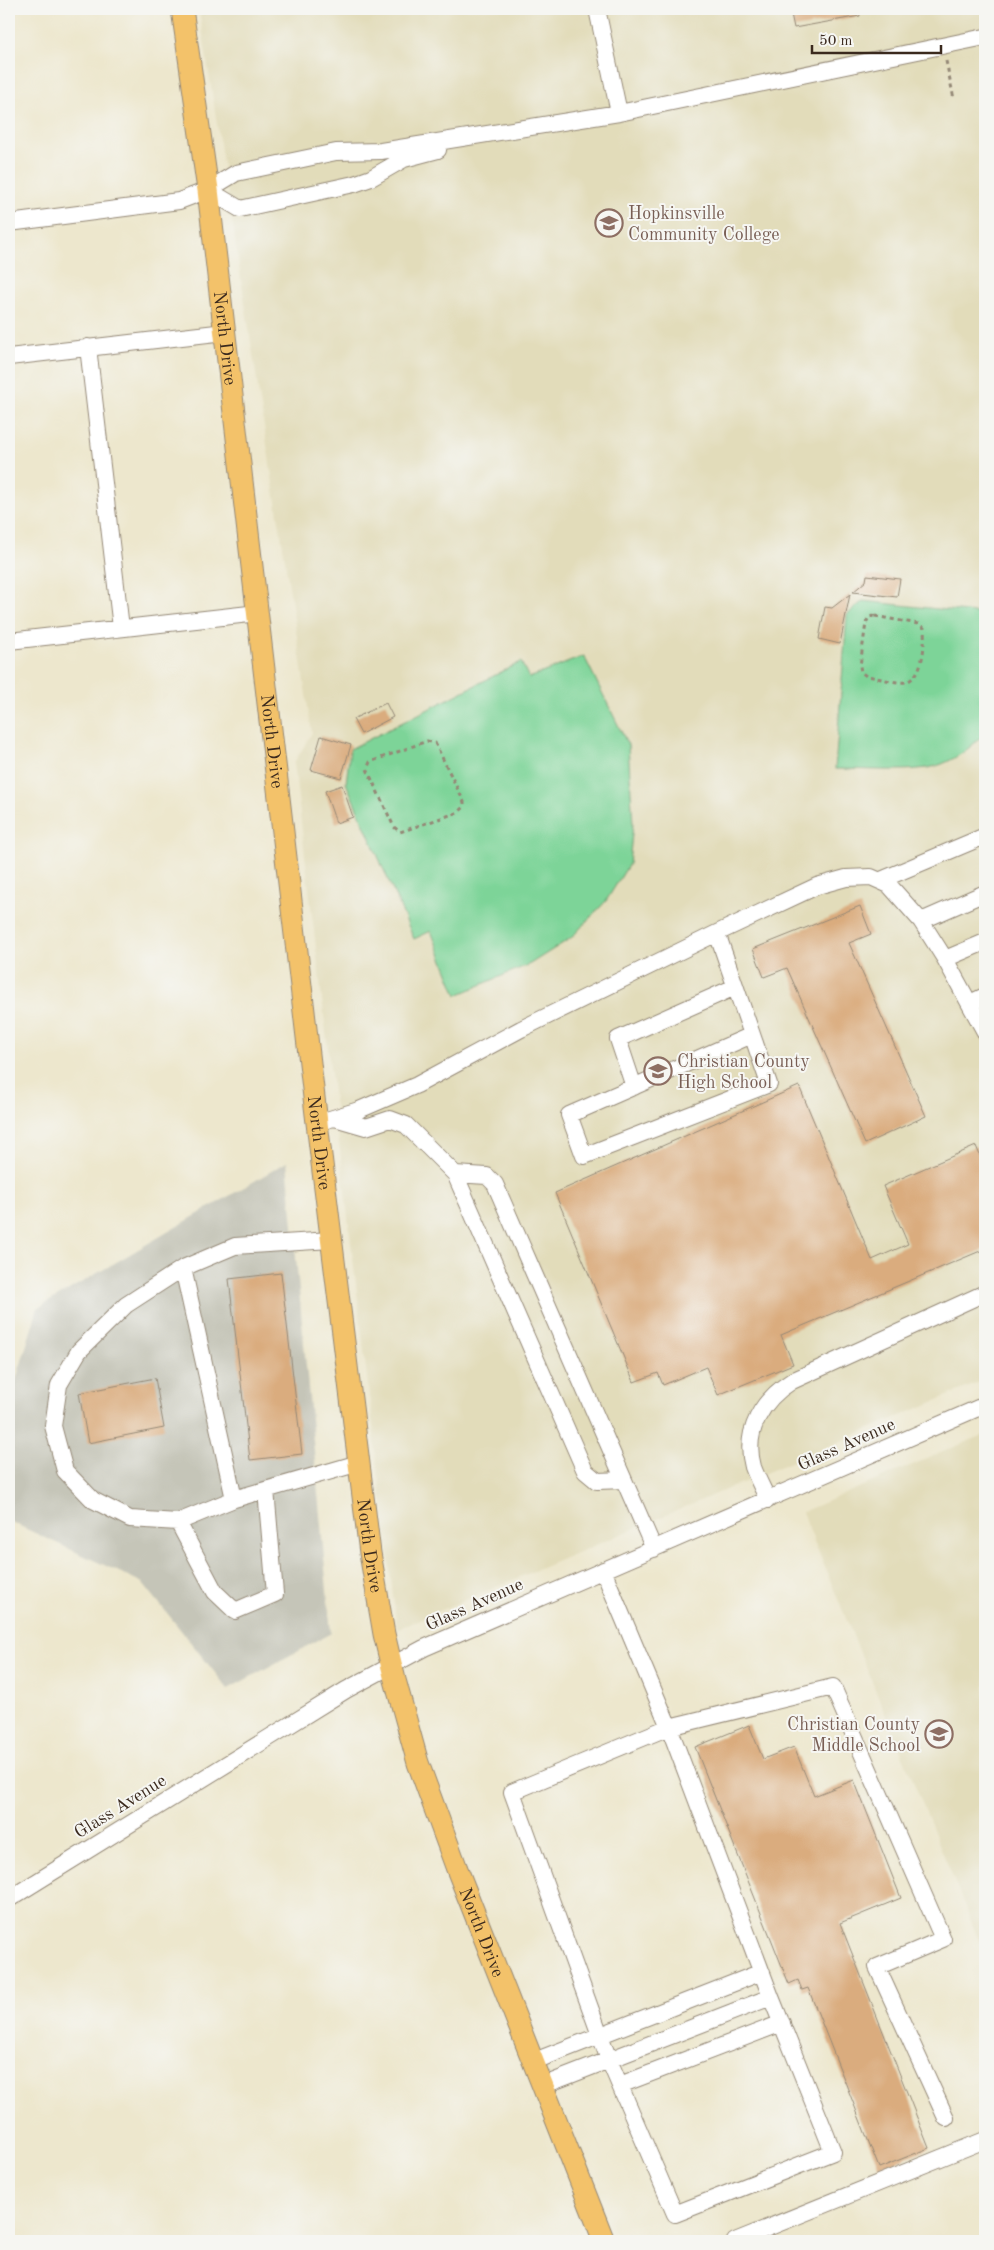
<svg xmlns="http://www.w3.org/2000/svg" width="994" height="2250" viewBox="0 0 994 2250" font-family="'Old Standard TT',serif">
<rect width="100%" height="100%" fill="#f6f6f2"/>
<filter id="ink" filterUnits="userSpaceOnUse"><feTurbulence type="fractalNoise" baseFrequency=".02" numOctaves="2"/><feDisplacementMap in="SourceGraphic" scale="10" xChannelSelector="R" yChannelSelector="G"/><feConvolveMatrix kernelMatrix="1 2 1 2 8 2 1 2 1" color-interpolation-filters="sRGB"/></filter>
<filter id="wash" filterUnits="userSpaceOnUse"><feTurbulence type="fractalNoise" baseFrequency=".0096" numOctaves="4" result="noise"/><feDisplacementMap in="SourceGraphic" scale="20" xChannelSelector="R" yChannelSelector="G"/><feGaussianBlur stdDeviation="1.12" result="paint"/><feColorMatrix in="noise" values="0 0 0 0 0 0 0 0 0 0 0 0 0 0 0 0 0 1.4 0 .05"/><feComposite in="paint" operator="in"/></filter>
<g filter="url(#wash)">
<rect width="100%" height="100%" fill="#ede7cd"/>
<!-- built -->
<path fill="#e2dcba" d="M 199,9 L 985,9 L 985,1380 L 397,1629 L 294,763 L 312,733 Z
M 985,1434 L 985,1955 L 802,1512 Z"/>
<!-- industrial -->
<path fill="#c5c5b8" d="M 287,1162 L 331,1633 L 228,1689 L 143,1583 L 9,1521 L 9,1403 L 38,1308 Z"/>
<!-- green -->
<path fill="#7dd498" stroke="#5c7f5b" d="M 863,601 L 985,614 L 985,732 C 972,748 949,765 927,768 C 900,772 864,769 835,769 L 847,615 Z
M 584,656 L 628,745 L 633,824 L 629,864 L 606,901 L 571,938 L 530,964 L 457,995 L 431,931 L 414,939 L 346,783 L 350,749 L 521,662 L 529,678 Z"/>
<g id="blocks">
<!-- building -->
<path fill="#daac7e" d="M 790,9 L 859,9 L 860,16 L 794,28 Z
M 867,575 L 900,579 L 897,597 L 853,592 L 866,581 Z
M 850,594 L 840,644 L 819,639 L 825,607 L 832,608 Z
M 386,703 L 393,717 L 361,734 L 353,719 Z
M 321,736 L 351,745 L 341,778 L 311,770 Z
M 342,785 L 353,817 L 336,823 L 325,791 Z
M 860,906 L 871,934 L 849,943 L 926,1116 L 865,1144 L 787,968 L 764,977 L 753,949 Z
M 799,1086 L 872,1260 L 908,1244 L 883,1186 L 976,1146 L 985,1167 L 985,1249 L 781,1335 L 793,1364 L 718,1395 L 706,1367 L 663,1385 L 658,1373 L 634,1382 L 555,1193 Z
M 281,1273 L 302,1454 L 250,1460 L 229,1279 Z
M 155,1378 L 164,1428 L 88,1443 L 79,1393 Z
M 749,1725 L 763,1759 L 794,1747 L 814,1796 L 854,1780 L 901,1898 L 840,1923 L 929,2148 L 879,2168 L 808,1988 L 802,1990 L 798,1980 L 789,1984 L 695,1747 Z"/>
</g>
</g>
<g filter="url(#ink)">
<use href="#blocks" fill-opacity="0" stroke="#948876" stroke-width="1"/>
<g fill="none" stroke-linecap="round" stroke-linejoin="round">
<!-- minor casing -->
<g stroke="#948876" stroke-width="18">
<path id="minor" d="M 597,9 L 619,113
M 208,190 L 240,209 L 354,184 L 371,178 L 404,159 L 438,150
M 9,223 L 179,201 L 208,190 L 236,173 L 336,152 L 381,151 L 619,113 L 985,37
M 88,347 L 121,628
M 9,357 L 225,332
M 9,641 L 258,613
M 881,880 L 985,836
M 921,921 L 985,893
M 717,933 L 769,1084 L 584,1156 L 569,1115 L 752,1035
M 945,959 L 985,942
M 970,1003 L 985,996
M 634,1087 L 618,1039 L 735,987
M 335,1118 L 366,1127 L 390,1119 L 406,1125 L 455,1174 L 585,1471 L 597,1481 L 624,1480
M 317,1123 L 359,1110 L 417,1085 L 521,1029 L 717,933 L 817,886 L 846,878 L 871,877 L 889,885 L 921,921 L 945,959 L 985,1032
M 455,1174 L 487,1176 L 495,1184 L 654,1549
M 331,1240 L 235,1246 L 183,1268 L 126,1305 L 79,1351 L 59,1385 L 53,1426 L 65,1471 L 93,1500 L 130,1519 L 178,1522 L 234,1499 L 359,1463
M 183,1268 L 234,1499
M 768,1500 C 763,1489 757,1478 753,1467 C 743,1431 762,1400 792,1381 L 985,1293
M 178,1522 L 215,1592 L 235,1611 L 275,1594 L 266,1490
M 603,1570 L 669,1727 L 771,1997 L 833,2152 L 675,2214 L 609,2060 L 512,1792 L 669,1727 L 833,1687 L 943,1939 L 877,1967 L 946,2118
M 9,1899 L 346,1690 L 424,1648 L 985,1405
M 532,2062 L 762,1972
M 620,2085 L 782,2023
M 542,2086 L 771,1997
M 735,2241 L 985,2140"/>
</g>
<!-- major casing -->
<g stroke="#948876" stroke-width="23">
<g id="major">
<path id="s1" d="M 182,9 L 208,190 L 317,1123 L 370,1553 L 384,1634 L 395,1680 L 418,1763 L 457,1869 L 604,2241"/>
</g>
</g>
<!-- path -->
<path stroke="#948876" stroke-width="3" stroke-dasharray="4 4" stroke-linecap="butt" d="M 946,61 L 954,99
M 875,616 L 918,624 L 924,628 C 925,643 924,676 906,682 C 899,684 875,677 866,676 L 861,672 L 860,666 L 866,623 L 869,617 Z
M 427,741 L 435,743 L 464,802 L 464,807 L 459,812 L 400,832 L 394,827 L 367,769 L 370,762 Z"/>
<!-- minor -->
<use href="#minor" stroke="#fff" stroke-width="16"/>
<!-- major -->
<use href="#major" stroke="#f3c26a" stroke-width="21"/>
</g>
</g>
<!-- icons -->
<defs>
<g id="university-ring" transform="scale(1.4375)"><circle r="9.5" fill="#f6f6f2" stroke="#8d6e63" stroke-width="1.5"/><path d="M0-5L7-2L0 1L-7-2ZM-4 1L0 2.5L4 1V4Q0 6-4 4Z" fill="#8d6e63"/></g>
<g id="school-ring" transform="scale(1.4375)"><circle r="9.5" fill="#f6f6f2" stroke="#8d6e63" stroke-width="1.5"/><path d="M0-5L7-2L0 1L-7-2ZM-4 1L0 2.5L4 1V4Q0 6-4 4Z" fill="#8d6e63"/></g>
</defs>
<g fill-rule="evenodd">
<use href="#university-ring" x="609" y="223"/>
<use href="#school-ring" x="658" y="1071"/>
<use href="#school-ring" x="939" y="1734"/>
</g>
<g text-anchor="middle" stroke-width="4" stroke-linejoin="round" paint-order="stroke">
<!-- education labels -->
<g font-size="18" fill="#785e54" stroke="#f6f6f2" text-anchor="start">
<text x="628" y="219">Hopkinsville<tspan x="628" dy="21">Community College</tspan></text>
<text x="677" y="1067">Christian County<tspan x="677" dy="21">High School</tspan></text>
<text x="920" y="1730" text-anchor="end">Christian County<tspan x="920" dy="21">Middle School</tspan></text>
</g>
<!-- street labels -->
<g font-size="18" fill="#3b2a1e" stroke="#f6f6f2">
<text dy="6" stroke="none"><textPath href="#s1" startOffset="332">North Drive</textPath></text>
<text dy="6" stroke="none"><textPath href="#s1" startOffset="738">North Drive</textPath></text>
<text dy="6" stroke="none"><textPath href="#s1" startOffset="1142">North Drive</textPath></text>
<text transform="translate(846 1444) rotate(-24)" y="6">Glass Avenue</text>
<text dy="6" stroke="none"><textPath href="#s1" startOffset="1548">North Drive</textPath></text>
<text transform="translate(474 1604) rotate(-24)" y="6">Glass Avenue</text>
<text transform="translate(120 1806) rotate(-32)" y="6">Glass Avenue</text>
<text dy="6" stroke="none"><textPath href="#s1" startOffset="1952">North Drive</textPath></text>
</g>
</g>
<!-- margin -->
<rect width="994" height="2250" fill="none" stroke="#f6f6f2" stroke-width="30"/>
<!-- scale -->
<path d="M812 45v8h129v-8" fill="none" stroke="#3b2a1e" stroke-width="2.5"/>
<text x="819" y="45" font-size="15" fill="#3b2a1e" stroke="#f6f6f2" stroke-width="4" paint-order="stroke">50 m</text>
</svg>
